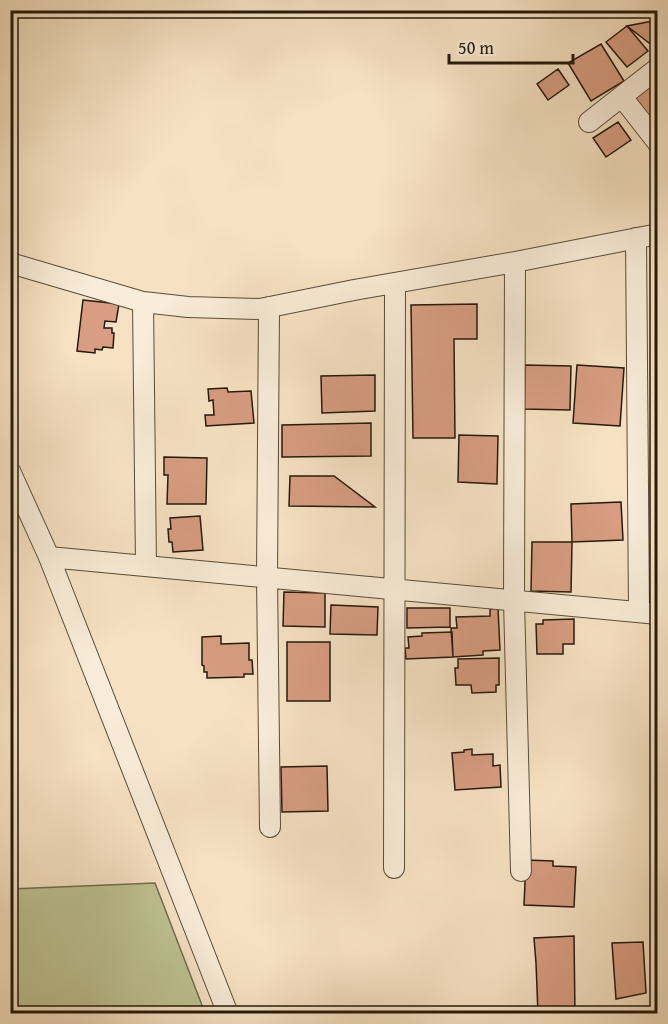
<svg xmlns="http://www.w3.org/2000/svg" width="668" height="1024" viewBox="0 0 668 1024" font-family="'Gentium Book Plus',serif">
<rect width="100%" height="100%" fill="#f6e2c3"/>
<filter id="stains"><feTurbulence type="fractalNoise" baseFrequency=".00333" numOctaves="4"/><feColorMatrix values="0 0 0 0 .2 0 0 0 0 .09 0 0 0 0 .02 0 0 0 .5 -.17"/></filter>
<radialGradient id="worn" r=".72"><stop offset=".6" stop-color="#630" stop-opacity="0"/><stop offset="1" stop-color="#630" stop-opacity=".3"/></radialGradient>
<!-- green -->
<path fill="#bec393" stroke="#716e50" stroke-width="1.5" d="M 155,883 L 205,1013 L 11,1013 L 11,889 Z"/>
<!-- building -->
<path fill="#d89d82" stroke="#241a0c" stroke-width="1.5" d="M 658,20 L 658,43 L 653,46 L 627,26 Z
M 627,26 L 648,51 L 627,67 L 606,42 Z
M 601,44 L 624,81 L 591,101 L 568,63 Z
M 558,69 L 569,85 L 548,100 L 537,84 Z
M 658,79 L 658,114 L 649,119 L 633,97 Z
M 618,122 L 631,140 L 606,157 L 593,138 Z
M 83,300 L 119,304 L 116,322 L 105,321 L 104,328 L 112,328 L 112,333 L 114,333 L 113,348 L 103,347 L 102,350 L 95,349 L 95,353 L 77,351 Z
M 477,304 L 477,339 L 454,339 L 455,438 L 413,438 L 411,305 Z
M 525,365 L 571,366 L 570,410 L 524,409 Z
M 577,365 L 624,368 L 620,426 L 573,423 Z
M 375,375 L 375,411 L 322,413 L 321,376 Z
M 227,388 L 228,392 L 251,391 L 254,423 L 206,426 L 205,415 L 214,415 L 213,400 L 209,401 L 208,389 Z
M 371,423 L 371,456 L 282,457 L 282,425 Z
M 459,435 L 498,436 L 497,484 L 458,482 Z
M 164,457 L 207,458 L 206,504 L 167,504 L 168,475 L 164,475 Z
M 290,476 L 334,476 L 375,507 L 289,506 Z
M 621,502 L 623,540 L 572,542 L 571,504 Z
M 200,516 L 203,550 L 173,552 L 172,542 L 169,542 L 168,529 L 171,529 L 170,518 Z
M 532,542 L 572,542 L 571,592 L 531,591 Z
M 284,592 L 325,593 L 325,627 L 283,626 Z
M 331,605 L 378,607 L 377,635 L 330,634 Z
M 407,608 L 450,608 L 450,627 L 407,628 Z
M 498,608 L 500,650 L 483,651 L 483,655 L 453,657 L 451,628 L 457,628 L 456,617 L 490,616 L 490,609 Z
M 574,619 L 574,644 L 563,644 L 563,654 L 537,654 L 536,624 L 543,624 L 543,620 Z
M 452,632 L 453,657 L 406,659 L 405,648 L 409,648 L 408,637 L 422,636 L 422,633 Z
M 221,636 L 221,644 L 249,643 L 249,660 L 252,660 L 253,674 L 244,674 L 244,677 L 207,678 L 207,672 L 204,672 L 204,666 L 202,665 L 202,637 Z
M 287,642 L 330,642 L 330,701 L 287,701 Z
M 499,658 L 499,685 L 496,685 L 496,692 L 472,693 L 471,685 L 456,685 L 455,668 L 458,668 L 458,659 Z
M 472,749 L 472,755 L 493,754 L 493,766 L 500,765 L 501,787 L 455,790 L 452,753 L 464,752 L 464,750 Z
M 327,766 L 328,811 L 282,812 L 281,767 Z
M 526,860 L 553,861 L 553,866 L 576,867 L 574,907 L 524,905 Z
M 574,936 L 575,1014 L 538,1014 L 536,963 L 534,938 Z
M 643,942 L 646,993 L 616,999 L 612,943 Z"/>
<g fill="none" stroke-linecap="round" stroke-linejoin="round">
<!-- minor casing -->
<g stroke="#584c3a" stroke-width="22">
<path id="minor" d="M 622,97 L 658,143
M 589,122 L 658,68
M 636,238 L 639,612
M 515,262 L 514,601 L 521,871
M 10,263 L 143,302 L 188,307 L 260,309 L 354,290 L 515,262 L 658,234
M 143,302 L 146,566
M 269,307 L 267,577 L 270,827
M 10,471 L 49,557 L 228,1014
M 49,557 L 658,614
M 394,868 L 395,283"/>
</g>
<!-- minor -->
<use href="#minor" stroke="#f9ecd8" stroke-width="20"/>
</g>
<!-- margin -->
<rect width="668" height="1024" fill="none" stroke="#f6e2c3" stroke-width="36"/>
<rect x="12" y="12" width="644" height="1000" fill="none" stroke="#241a0c" stroke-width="3"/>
<rect x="18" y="18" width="632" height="988" fill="none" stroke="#241a0c" stroke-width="1.5"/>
<!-- scale -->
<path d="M449 54v9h124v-9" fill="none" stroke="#241a0c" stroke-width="3"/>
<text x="458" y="54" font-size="18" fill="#241a0c" stroke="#f9ecd8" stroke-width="4.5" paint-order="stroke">50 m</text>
<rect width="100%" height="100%" filter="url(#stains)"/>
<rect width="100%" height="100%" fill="url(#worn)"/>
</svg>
